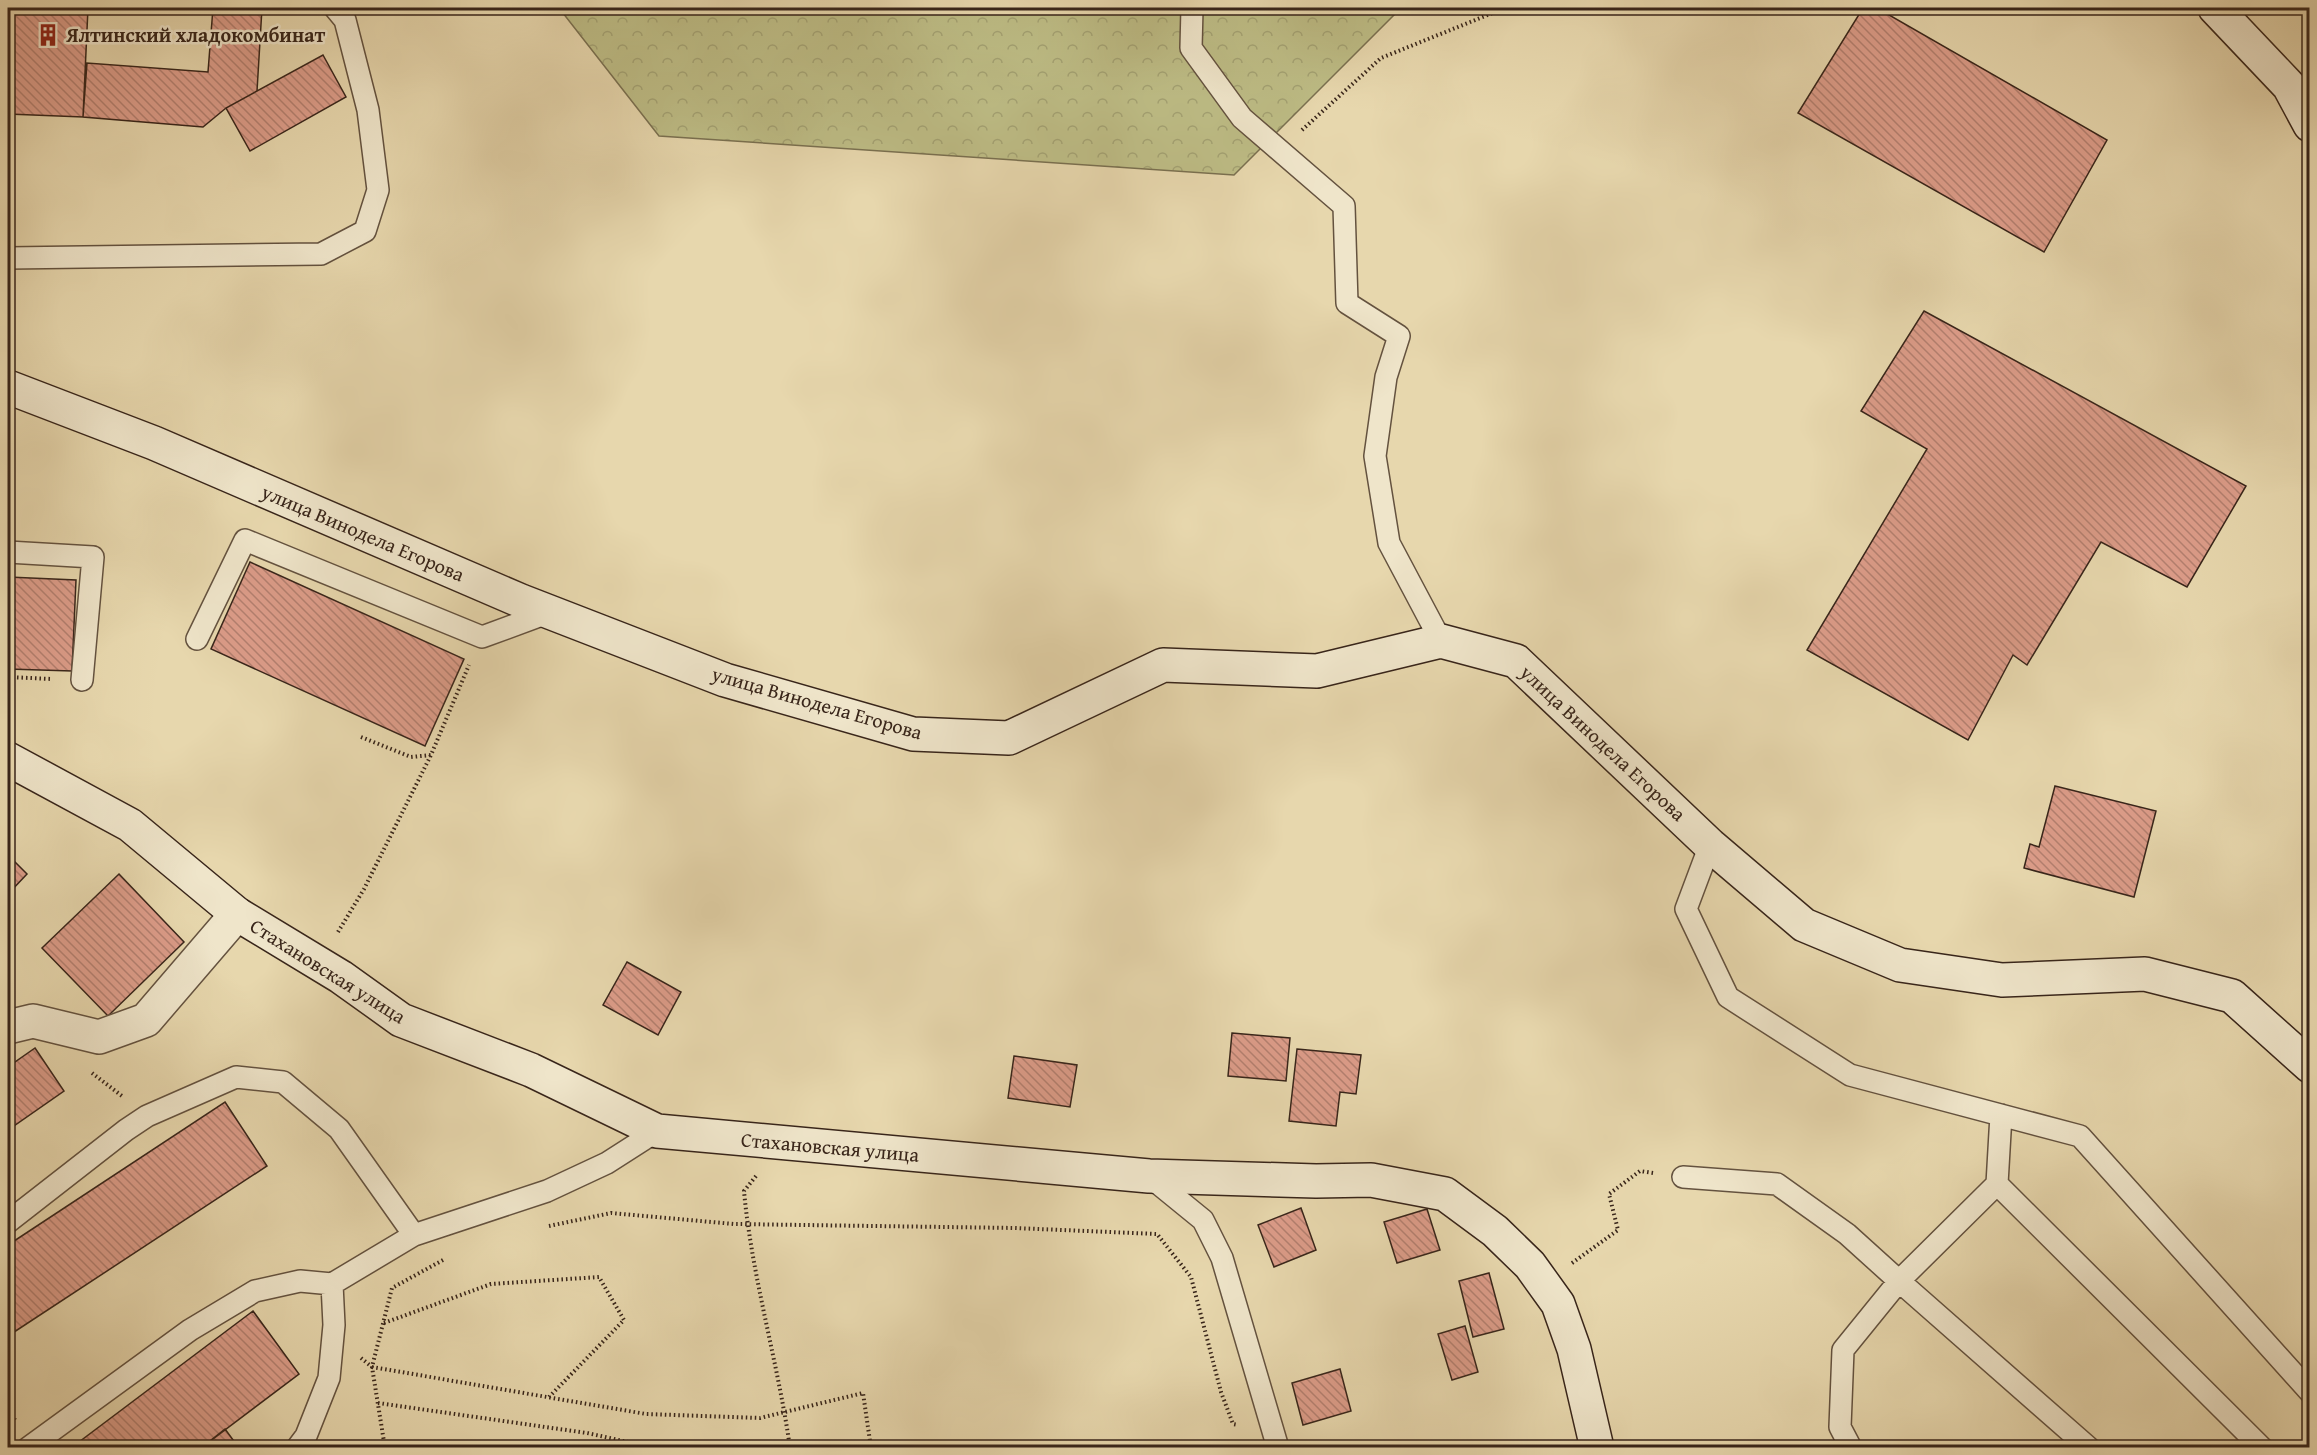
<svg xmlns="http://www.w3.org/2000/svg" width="2317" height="1455" viewBox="0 0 2317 1455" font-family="'Gentium Book Plus',serif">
<defs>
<pattern id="forest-crowns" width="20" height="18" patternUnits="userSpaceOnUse" patternTransform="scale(1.5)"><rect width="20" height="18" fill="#bdbc85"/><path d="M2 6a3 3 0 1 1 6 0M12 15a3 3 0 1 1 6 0" fill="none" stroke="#a3a172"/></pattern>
<pattern id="building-back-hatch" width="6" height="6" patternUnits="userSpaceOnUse" patternTransform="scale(1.5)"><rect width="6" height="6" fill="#dc9c89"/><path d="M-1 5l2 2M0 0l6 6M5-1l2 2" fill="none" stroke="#b37f6f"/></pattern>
</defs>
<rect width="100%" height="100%" fill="#e7d7ad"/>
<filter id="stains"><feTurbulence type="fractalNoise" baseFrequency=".00333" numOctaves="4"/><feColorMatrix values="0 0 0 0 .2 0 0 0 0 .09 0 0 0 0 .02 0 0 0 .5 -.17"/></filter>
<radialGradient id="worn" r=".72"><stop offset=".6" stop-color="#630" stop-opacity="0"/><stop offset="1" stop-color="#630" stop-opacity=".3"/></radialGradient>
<!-- forest -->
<path fill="url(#forest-crowns)" stroke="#7a7050" stroke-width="1.5" d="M 559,8 L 1401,8 L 1234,175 L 659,136 Z"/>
<!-- building -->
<path fill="url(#building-back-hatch)" stroke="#38251a" stroke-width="1.5" d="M 8,8 L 88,8 L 83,117 L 8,114 Z
M 213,8 L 262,8 L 257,91 L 226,108 L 203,127 L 83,117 L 87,63 L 208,72 Z
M 1863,8 L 1877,8 L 2107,140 L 2044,252 L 1798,113 Z
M 323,55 L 346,97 L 250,151 L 226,108 Z
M 1924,311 L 2246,486 L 2187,587 L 2101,542 L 2027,665 L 2013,655 L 1968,740 L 1807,650 L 1927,449 L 1861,411 Z
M 250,562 L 464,659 L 425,746 L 211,649 Z
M 8,577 L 76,580 L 72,671 L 8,669 Z
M 2055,786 L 2156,811 L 2134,897 L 2024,868 L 2030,844 L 2039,847 Z
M 8,855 L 27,874 L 8,894 Z
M 119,874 L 184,942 L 108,1016 L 42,948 Z
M 627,962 L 681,992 L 658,1035 L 603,1005 Z
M 1232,1033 L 1290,1038 L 1286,1081 L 1228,1076 Z
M 35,1048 L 64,1091 L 8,1130 L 8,1067 Z
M 1297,1049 L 1361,1055 L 1356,1094 L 1340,1092 L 1336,1126 L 1289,1121 Z
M 1014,1056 L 1077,1065 L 1070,1107 L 1008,1098 Z
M 225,1102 L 267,1166 L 8,1336 L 8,1245 Z
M 1301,1208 L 1316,1250 L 1274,1267 L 1258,1225 Z
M 1427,1209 L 1440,1250 L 1397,1263 L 1384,1222 Z
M 1489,1273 L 1504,1329 L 1473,1337 L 1459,1281 Z
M 253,1311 L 299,1374 L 201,1448 L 71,1448 Z
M 1465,1326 L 1478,1372 L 1452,1380 L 1438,1334 Z
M 1340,1369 L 1351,1411 L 1303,1425 L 1292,1383 Z
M 225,1429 L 239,1448 L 201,1448 Z"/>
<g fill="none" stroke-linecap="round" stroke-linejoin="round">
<!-- service casing -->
<g stroke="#64523f" stroke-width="24">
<path id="service" d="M 1192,8 L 1191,48 L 1242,118 L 1344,206 L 1347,303 L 1399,336 L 1386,377 L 1375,456 L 1389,543 L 1441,641
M 8,258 L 321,254 L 365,231 L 378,190 L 368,110 L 345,20 L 335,8
M 8,552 L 93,557 L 82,680
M 197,639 L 245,540 L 482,637 L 550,612
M 1710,845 L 1686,909 L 1728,997 L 1850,1075 L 2080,1136 L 2310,1392
M 2001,1115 L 1997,1184 L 2262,1448
M 1149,1176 L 1203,1220 L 1222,1258 L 1278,1448
M 1683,1177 L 1777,1184 L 1847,1234 L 1899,1281 L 1997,1184
M 8,1222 L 126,1130 L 147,1116 L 236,1077 L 283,1082 L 339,1129 L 414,1235
M 28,1448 L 190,1330 L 255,1291 L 300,1281 L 332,1284 L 414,1235 L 547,1191 L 607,1163 L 657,1131
M 297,1448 L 306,1436 L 329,1378 L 334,1325 L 332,1284
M 1851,1448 L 1840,1427 L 1843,1350 L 1899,1281 L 2089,1448"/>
</g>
<!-- minor casing -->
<g stroke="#64523f" stroke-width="36">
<path id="minor" d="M 8,1027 L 33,1021 L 99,1037 L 146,1020 L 237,914"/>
</g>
<!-- secondary casing -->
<g stroke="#38251a" stroke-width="36">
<path id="secondary" d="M 2215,8 L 2289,86 L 2310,125
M 8,387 L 154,443 L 521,601 L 725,680 L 913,734 L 1009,738 L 1163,665 L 1317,671 L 1441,641 L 1516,661 L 1710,845 L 1804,925 L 1900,965 L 2002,980 L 2145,974 L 2232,996 L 2310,1066
M 8,759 L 130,825 L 237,914 L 341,977 L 401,1020 L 531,1070 L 657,1131 L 1149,1176 L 1316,1181 L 1371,1180 L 1445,1194 L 1495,1231 L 1530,1265 L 1558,1304 L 1574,1349 L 1597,1448"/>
</g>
<!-- path -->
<path stroke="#38251a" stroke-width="4" stroke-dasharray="1.5 3" stroke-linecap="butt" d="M 1302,130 L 1381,58 L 1505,8
M 8,677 L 52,679
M 361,737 L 411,757 L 431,755 L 469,665
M 338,932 L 364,889 L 431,755
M 92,1073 L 122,1096
M 756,1176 L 744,1191 C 752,1278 778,1362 790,1448
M 549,1226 L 611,1213 L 734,1224 L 1015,1228 L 1157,1234 L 1191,1277 L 1221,1392 L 1233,1424 L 1238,1425
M 443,1260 L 392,1288 L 372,1367 L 646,1414 L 760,1418 L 863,1393 L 871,1448
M 1572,1263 L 1618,1230 L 1609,1194 L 1640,1171 L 1653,1173
M 384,1323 L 491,1284 L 599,1277 L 624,1320 L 549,1397
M 361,1358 L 372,1367 L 385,1448
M 378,1403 L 587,1433 L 655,1448
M 8,1407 L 15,1420"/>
<!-- service -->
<use href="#service" stroke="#efe5ca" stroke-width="21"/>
<!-- minor -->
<use href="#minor" stroke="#efe5ca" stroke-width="33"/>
<!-- secondary -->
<use href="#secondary" stroke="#efe5ca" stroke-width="33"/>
</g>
<!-- icons -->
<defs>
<g id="building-bare" transform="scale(1.8)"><path d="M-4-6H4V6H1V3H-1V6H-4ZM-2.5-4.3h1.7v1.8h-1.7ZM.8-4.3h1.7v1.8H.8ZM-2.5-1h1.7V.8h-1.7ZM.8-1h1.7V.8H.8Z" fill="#8f2418" stroke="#efe5ca" stroke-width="2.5" paint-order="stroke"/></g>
</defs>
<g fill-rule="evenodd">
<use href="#building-bare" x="48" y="35"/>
</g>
<g text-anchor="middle" stroke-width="5" stroke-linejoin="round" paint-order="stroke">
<!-- poi labels -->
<g font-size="20" font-weight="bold" fill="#38251a" stroke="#efe5ca" text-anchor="start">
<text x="66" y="42">Ялтинский хладокомбинат</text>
</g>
<!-- street labels -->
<g font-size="20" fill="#38251a" stroke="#efe5ca">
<text transform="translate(363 533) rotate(23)" y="7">улица Винодела Егорова</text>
<text transform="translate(817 703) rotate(16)" y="7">улица Винодела Егорова</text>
<text transform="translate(1603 743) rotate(43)" y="7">улица Винодела Егорова</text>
<text transform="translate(328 971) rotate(32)" y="7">Стахановская улица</text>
<text transform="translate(830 1147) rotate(5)" y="7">Стахановская улица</text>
</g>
</g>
<!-- margin -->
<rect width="2317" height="1455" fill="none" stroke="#e7d7ad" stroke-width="30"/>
<rect x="9" y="9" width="2299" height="1437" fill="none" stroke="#38251a" stroke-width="3"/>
<rect x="15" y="15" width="2287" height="1425" fill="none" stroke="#38251a" stroke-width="1.5"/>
<rect width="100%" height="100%" filter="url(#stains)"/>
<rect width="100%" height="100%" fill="url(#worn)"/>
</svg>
